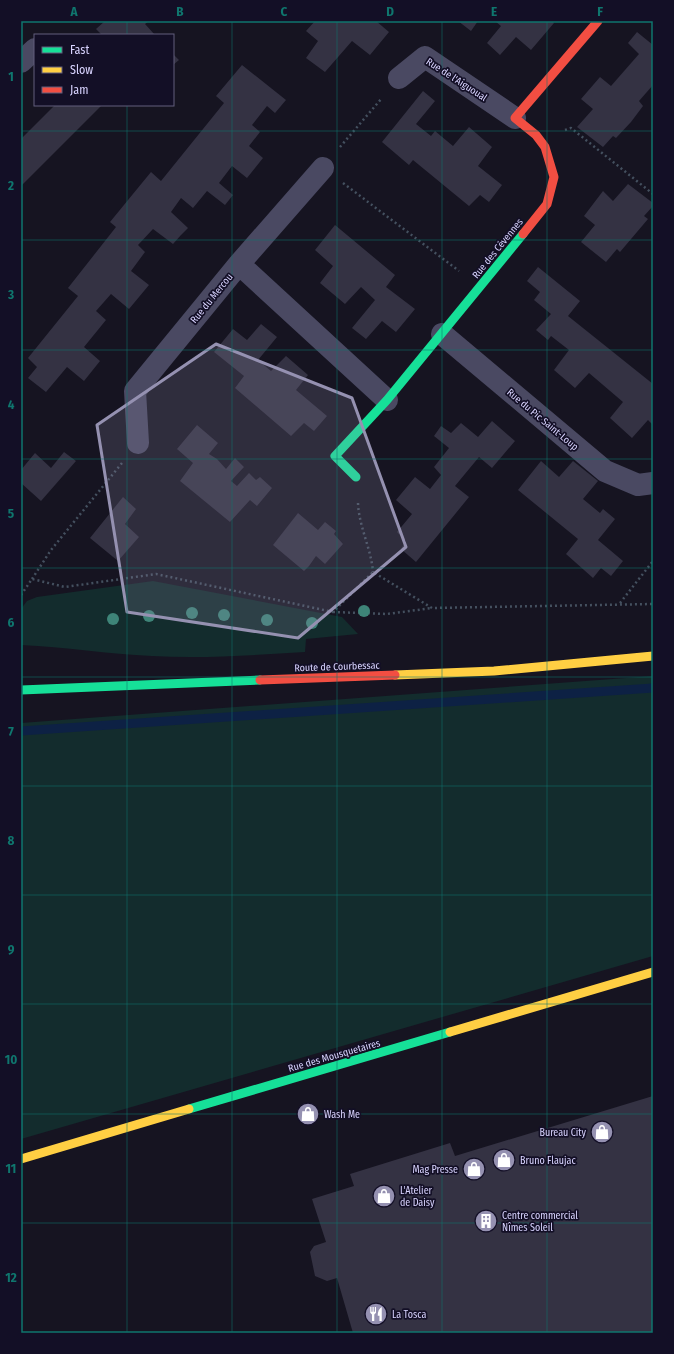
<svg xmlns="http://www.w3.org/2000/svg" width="674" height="1354" viewBox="0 0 674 1354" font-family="'Fira Sans Condensed',sans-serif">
<rect width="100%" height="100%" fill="#161421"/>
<!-- green -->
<path fill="#132c2d" d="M 153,581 L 342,617 L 358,634 L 306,639 L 305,652 C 254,655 203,659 152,656 C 108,654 65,647 21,645 L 21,609 L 27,601 L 37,597 Z
M 653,676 L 653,956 L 21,1139 L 21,723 Z"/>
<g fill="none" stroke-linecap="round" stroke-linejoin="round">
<!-- stream -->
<path stroke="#0d2144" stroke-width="9" d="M 21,731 L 653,688"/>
</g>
<!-- building -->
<path fill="#343243" d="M 105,21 L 149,21 L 145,24 L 155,35 L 102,35 L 96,29 Z
M 315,21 L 376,21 L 389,32 L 370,55 L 352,41 L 325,72 L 306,58 L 318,41 L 306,31 Z
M 458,21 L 478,21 L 471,31 Z
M 495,21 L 552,21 L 554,23 L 531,50 L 516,37 L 500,55 L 487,43 L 501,26 Z
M 637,32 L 653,45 L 653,85 L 639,101 L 643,106 L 631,122 L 616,138 L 613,136 L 603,147 L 577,127 L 593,109 L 581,99 L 600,77 L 611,86 L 639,54 L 628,43 Z
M 173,54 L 179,60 L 173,65 Z
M 242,65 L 286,100 L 275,113 L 267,106 L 252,125 L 260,132 L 249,146 L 263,158 L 247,178 L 232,166 L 219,183 L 233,195 L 225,205 L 207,191 L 193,208 L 181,198 L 171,212 L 188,228 L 181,235 L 173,244 L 153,229 L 138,245 L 145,252 L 131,271 L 149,285 L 129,309 L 111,294 L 96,311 L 106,320 L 84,347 L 100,361 L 84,381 L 67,367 L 46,392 L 28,378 L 37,367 L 28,358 L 78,296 L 68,288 L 116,227 L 110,222 L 151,172 L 161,181 L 224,103 L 216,96 Z
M 423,91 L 435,101 L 416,124 L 431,136 L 435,131 L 453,146 L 469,127 L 492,147 L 478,166 L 502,185 L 489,202 L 480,195 L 469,206 L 413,160 L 409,165 L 382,142 Z
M 55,105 L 102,105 L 21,186 L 21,136 L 22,138 Z
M 628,184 L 653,203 L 653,206 L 644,216 L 648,219 L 620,252 L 617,249 L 606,262 L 581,242 L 595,225 L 584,216 L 603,191 L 613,201 Z
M 335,225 L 395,275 L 386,287 L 415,309 L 396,332 L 382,321 L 366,339 L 352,328 L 375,300 L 361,287 L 345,304 L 320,283 L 333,266 L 315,250 Z
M 538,267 L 580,301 L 568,316 L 653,384 L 653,425 L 648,420 L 632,438 L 610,418 L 623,402 L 589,373 L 575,388 L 554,370 L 569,350 L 551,336 L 548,340 L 536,330 L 551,314 L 534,300 L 540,292 L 527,281 Z
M 261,324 L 277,337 L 258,360 L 271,371 L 286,356 L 308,375 L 296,390 L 327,416 L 314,431 L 304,423 L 291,436 L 235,388 L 244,376 L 214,352 L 233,329 L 247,340 Z
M 492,421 L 515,441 L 492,468 L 479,457 L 455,486 L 469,497 L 416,562 L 401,549 L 406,541 L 397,532 L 412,514 L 396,500 L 415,477 L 430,489 L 441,475 L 434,467 L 449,448 L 434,436 L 441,426 L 451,433 L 461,423 L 478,437 Z
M 197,425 L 218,443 L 209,454 L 217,459 L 226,469 L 235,458 L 244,467 L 231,481 L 237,486 L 249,473 L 256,480 L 260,477 L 272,488 L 257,506 L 250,500 L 230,522 L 180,481 L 193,463 L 177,449 Z
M 64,452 L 76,461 L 41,501 L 21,483 L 21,470 L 35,453 L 51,468 Z
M 541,461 L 559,477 L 573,461 L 598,481 L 583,499 L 600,513 L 603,509 L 615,519 L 598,540 L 623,561 L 611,576 L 601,568 L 593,578 L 566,554 L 578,539 L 518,490 Z
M 123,497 L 136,509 L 125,524 L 139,537 L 118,561 L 90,538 Z
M 298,513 L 318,530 L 325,522 L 336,531 L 334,534 L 343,544 L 325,564 L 316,556 L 309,566 L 304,571 L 273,545 Z
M 653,1096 L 653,1333 L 353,1333 L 337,1278 L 327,1281 L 315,1276 L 310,1252 L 314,1246 L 326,1242 L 312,1199 L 354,1186 L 350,1174 L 450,1143 L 455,1156 Z"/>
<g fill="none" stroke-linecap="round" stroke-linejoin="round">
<!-- path -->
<path stroke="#44505f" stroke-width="2.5" stroke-dasharray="2 3" stroke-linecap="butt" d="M 565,130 L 571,128 L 653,194
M 340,147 L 382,98
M 343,183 L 459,271
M 358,503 C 359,527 371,548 373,572
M 32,579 L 51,550 L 122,463
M 21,595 L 32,579 L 65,587 L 156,574 L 333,612 L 373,572 L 432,608 L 653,604
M 620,603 L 653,561
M 333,612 L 387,614 L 432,608"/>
<!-- street -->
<path stroke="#4a4962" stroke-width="22" d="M 21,62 L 35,49
M 399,78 L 425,57 L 515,118
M 239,264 L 323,168
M 442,334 L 605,471 L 638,485 L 653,483
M 138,443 L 135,391 L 239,264 L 387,400"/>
<!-- fast -->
<path stroke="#16e098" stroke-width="9" d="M 356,477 L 335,456 L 387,400 L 523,234
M 21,690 L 260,680
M 189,1109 L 450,1032"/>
<!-- slow -->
<path stroke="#ffcf43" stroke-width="9" d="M 395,675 L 494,671 L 653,656
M 450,1032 L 653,972
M 21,1159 L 189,1109"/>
<!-- jam -->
<path stroke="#f24e42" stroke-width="9" d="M 523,234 L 547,204 L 554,177 L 545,147 L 536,135 L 515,118 L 598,21
M 260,680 L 395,675"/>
</g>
<!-- trees -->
<g fill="#3e8478">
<circle cx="364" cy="611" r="6"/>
<circle cx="192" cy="613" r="6"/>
<circle cx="224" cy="615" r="6"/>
<circle cx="149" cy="616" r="6"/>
<circle cx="113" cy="619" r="6"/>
<circle cx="267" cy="620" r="6"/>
<circle cx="312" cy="623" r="6"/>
</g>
<!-- marked area -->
<path fill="#9591b1" fill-opacity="0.2" stroke="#9591b1" stroke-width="3" stroke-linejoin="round" d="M 216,344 L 352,398 L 406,547 L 298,638 L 127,612 L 97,425 Z"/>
<!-- grid -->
<path fill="none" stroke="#0f766e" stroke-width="1" stroke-opacity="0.55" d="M 127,21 L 127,35M 232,21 L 232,1333M 337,21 L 337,1333M 442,21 L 442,1333M 547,21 L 547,1333M 127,105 L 127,1333M 21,131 L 653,131M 21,240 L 653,240M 21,350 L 653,350M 21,459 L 653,459M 21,568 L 653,568M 21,677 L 653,677M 21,786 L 653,786M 21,895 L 653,895M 21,1004 L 653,1004M 21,1114 L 653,1114M 21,1223 L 653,1223"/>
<!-- icons -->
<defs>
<g id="shop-disc" transform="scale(1.15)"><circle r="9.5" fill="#9591b1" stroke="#130f26"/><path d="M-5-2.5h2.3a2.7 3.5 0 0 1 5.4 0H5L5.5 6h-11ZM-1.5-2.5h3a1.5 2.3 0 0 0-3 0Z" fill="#fff"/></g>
<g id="building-disc" transform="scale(1.15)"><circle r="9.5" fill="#9591b1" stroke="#130f26"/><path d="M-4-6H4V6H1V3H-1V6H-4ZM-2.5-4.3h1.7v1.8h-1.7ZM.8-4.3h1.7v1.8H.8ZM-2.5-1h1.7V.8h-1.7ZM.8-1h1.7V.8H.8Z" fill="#fff"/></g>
<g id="restaurant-disc" transform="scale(1.15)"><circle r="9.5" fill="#9591b1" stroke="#130f26"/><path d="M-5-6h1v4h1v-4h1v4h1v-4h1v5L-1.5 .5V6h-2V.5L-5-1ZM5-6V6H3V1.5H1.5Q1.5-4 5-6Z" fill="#fff"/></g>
</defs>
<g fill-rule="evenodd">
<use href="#shop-disc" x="308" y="1114"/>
<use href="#shop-disc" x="602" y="1132"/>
<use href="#shop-disc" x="504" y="1160"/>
<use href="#shop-disc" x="474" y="1169"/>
<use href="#shop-disc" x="384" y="1196"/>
<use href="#building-disc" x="486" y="1221"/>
<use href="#restaurant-disc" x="376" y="1314"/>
</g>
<g text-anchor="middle" stroke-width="3.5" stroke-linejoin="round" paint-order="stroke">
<!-- street labels -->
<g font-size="10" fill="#d9d4ff" stroke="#130f26">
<text transform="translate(457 79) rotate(33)" y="4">Rue de l'Aiguoual</text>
<text transform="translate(497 248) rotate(-51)" y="4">Rue des Cévennes</text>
<text transform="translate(211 298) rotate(-51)" y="4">Rue du Mercou</text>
<text transform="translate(543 419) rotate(40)" y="4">Rue du Pic Saint-Loup</text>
<text transform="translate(337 666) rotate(-2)" y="4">Route de Courbessac</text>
<text transform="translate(334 1055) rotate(-16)" y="4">Rue des Mousquetaires</text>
</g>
<!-- poi labels -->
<g font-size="10" fill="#d9d4ff" stroke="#130f26" text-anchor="start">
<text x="324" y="1118">Wash Me</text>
<text x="586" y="1136" text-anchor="end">Bureau City</text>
<text x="520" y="1164">Bruno Flaujac</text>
<text x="458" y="1173" text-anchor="end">Mag Presse</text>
<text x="400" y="1194">L'Atelier<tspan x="400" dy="12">de Daisy</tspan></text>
<text x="502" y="1219">Centre commercial<tspan x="502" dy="12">Nîmes Soleil</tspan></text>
<text x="392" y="1318">La Tosca</text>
</g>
</g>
<!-- border -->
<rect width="674" height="1354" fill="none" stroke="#130f26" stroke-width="44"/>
<!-- legend -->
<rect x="34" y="34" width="140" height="72" fill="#130f26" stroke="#625e7d"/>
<rect x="42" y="47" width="20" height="6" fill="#16e098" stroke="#625e7d"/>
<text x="70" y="54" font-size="12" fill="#d9d4ff">Fast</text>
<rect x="42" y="67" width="20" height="6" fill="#ffcf43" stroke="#625e7d"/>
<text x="70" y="74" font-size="12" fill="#d9d4ff">Slow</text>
<rect x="42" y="87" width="20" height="6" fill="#f24e42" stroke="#625e7d"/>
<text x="70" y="94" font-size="12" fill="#d9d4ff">Jam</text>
<rect x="22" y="22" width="630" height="1310" fill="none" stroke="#0f766e" stroke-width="1.5"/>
<g font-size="13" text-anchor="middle" font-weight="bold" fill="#0f766e">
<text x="74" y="16">A</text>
<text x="180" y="16">B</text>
<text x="284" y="16">C</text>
<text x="390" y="16">D</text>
<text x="494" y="16">E</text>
<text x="600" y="16">F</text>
<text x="11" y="81">1</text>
<text x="11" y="190">2</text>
<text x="11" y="299">3</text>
<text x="11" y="409">4</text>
<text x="11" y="518">5</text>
<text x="11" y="627">6</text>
<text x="11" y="736">7</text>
<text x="11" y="845">8</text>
<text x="11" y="954">9</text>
<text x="11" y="1064">10</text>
<text x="11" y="1173">11</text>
<text x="11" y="1282">12</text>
</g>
</svg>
